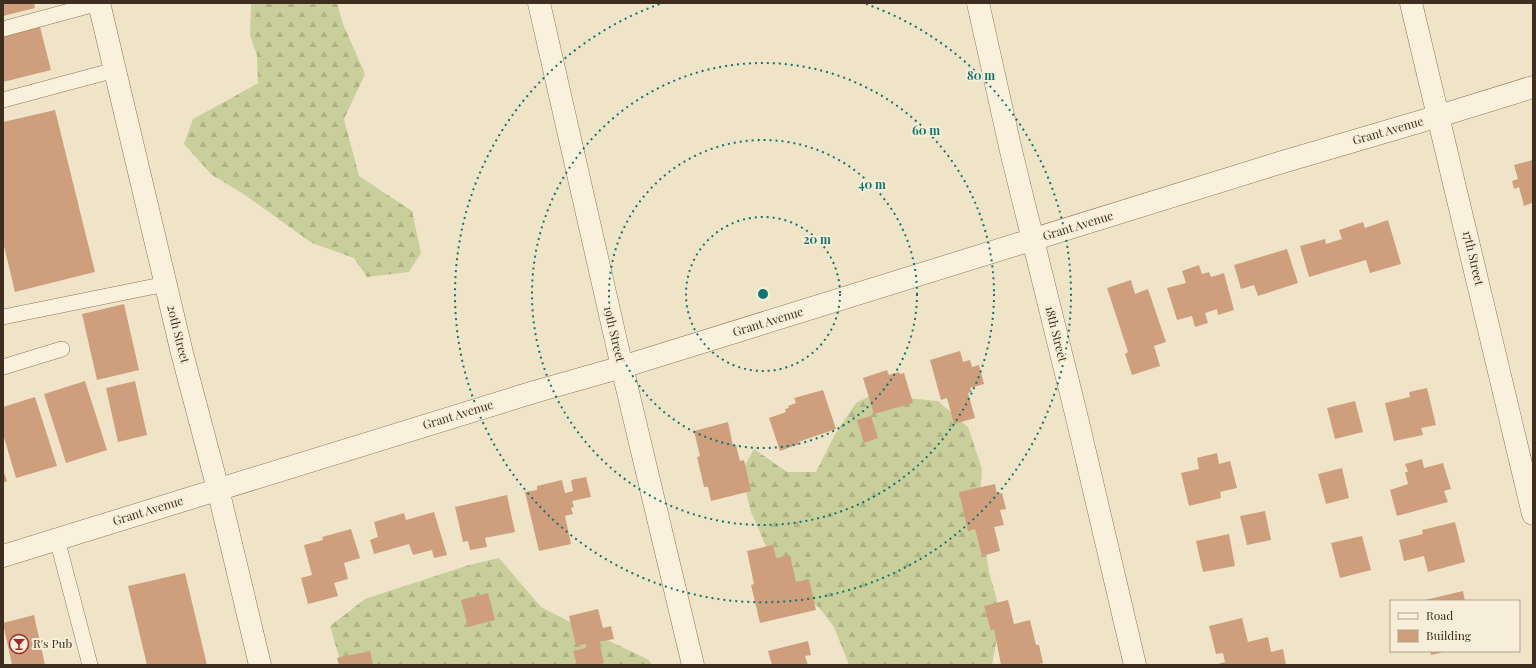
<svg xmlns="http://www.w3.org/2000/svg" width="1536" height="668" viewBox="0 0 1536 668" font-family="'Playfair Display',serif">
<defs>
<pattern id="forest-firs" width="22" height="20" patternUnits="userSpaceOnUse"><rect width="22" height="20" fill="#c9cf9b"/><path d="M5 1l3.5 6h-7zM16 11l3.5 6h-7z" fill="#aeb285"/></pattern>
</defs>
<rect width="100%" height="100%" fill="#f0e4c8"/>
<!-- forest -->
<path fill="url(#forest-firs)" d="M 251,3 L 337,3 L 343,24 L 365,74 L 344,119 L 359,176 L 412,211 L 421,253 L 409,272 L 367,277 L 354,258 L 312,243 L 245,195 L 212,175 L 184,144 L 193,119 L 228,100 L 258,83 L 257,55 L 250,36 Z
M 872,395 L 938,401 L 968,427 L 982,469 L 979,510 L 989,572 L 1001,615 L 992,665 L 849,665 L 834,627 L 821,610 L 772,560 L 751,512 L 741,472 L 754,449 L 787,472 L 816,472 L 834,436 L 856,403 Z
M 499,558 L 541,607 L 572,623 L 649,660 L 652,665 L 347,665 L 340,660 L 330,626 L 365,599 L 469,565 Z"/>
<!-- building -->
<path fill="#cf9f7d" d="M 3,3 L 34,3 L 35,8 L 3,16 Z
M 40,27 L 51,70 L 3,82 L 3,36 Z
M 55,110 L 95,272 L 15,292 L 3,242 L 3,122 Z
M 1533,160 L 1533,206 L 1532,203 L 1524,206 L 1519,187 L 1514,189 L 1512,181 L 1518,179 L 1514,165 Z
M 1388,220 L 1401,264 L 1370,273 L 1366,260 L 1309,277 L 1300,246 L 1325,239 L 1326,244 L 1342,239 L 1339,230 L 1363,222 L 1365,228 Z
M 1287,249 L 1298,283 L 1258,296 L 1254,285 L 1241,289 L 1234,265 Z
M 1199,265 L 1202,274 L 1209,272 L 1211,277 L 1224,273 L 1234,310 L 1218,315 L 1217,309 L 1205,313 L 1208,323 L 1195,327 L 1192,316 L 1177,320 L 1167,288 L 1186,283 L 1182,271 Z
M 1131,280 L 1135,294 L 1148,289 L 1166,342 L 1154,346 L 1160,366 L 1132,375 L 1125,354 L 1128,352 L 1107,288 Z
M 124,304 L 139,370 L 97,380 L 82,314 Z
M 960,351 L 963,362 L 970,360 L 972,367 L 979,365 L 984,384 L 970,388 L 972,392 L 968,393 L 975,418 L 954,424 L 947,398 L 941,400 L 930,360 Z
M 887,370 L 889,375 L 899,372 L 900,374 L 904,373 L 913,403 L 874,414 L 863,378 Z
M 85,381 L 107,450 L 66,463 L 44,394 Z
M 135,381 L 147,435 L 118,442 L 106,388 Z
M 1427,388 L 1436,425 L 1421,428 L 1423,435 L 1394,441 L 1385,403 L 1410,397 L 1409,392 Z
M 823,390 L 836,429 L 798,442 L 799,444 L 780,451 L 769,418 L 786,412 L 785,409 L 789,408 L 788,406 L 796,403 L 794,398 Z
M 35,397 L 57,466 L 16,478 L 3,434 L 3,407 Z
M 1355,401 L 1363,432 L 1335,439 L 1327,408 Z
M 871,416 L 878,438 L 864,443 L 857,420 Z
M 728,422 L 733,446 L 736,445 L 740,461 L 744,460 L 751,491 L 711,501 L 708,487 L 704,487 L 697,457 L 700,456 L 694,431 Z
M 1217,453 L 1219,464 L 1230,461 L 1237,488 L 1220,492 L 1221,498 L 1189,506 L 1181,473 L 1199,469 L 1197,458 Z
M 1422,459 L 1424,468 L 1443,463 L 1451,489 L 1444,491 L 1448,502 L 1397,516 L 1390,490 L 1408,484 L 1405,472 L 1408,472 L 1405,464 Z
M 1342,468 L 1349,498 L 1326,504 L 1318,474 Z
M 3,470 L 7,481 L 3,483 Z
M 586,477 L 591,497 L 572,501 L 574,507 L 571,508 L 573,514 L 565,516 L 571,544 L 539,551 L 525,492 L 537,490 L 537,486 L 562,480 L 565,493 L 573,491 L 571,480 Z
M 995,484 L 997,494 L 1002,493 L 1006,509 L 1000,510 L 1004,525 L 994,527 L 1000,551 L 982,556 L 975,529 L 968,531 L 959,492 Z
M 507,495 L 515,532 L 485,538 L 487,547 L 470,550 L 468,541 L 463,542 L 455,507 Z
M 1265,511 L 1271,540 L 1247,545 L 1240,516 Z
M 434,512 L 447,555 L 434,558 L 432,550 L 413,555 L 409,544 L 374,554 L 370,540 L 378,537 L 374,522 L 404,513 L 406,520 Z
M 1455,522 L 1465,562 L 1428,572 L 1424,556 L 1404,561 L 1399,540 L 1423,534 L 1422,530 Z
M 351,529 L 360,558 L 344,563 L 348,579 L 334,583 L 338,596 L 308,604 L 301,578 L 312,575 L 304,545 L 323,540 L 322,537 Z
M 1229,534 L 1235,566 L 1203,572 L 1196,541 Z
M 1362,536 L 1371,570 L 1340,578 L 1331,543 Z
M 773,545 L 776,558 L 790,555 L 796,582 L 809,579 L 816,610 L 760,623 L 751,585 L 754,584 L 747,551 Z
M 185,573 L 207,665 L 147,665 L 128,586 Z
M 1463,591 L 1465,601 L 1425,601 L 1425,600 Z
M 488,593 L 495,620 L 468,627 L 461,600 Z
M 1008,600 L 1014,624 L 1030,620 L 1036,645 L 1039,645 L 1043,663 L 1036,665 L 1001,665 L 994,629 L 991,631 L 984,606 Z
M 598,609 L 603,628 L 611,626 L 614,639 L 599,642 L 604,663 L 596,665 L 577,665 L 573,651 L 586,648 L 586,644 L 576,646 L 569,616 Z
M 34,615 L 45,665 L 12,665 L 3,623 Z
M 1242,618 L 1248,642 L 1268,637 L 1271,652 L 1283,649 L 1286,665 L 1218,665 L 1218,664 L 1225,662 L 1223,653 L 1216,654 L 1209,626 Z
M 808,641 L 811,655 L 805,656 L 808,665 L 772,665 L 768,651 Z
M 370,651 L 373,665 L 339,665 L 337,658 Z
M 1430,651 L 1444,651 L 1444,652 L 1431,655 Z"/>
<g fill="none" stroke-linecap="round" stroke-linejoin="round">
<!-- lane casing -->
<g stroke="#8d765c" stroke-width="16">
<path id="lane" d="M 3,29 L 99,3
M 3,100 L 115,70
M 3,317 L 166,284
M 3,367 L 62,349
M 57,539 L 90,665"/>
</g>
<!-- street casing -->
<g stroke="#8d765c" stroke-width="23">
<path id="street" d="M 99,3 L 182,353 L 218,489 L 260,665
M 539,3 L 622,367 L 693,665
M 978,3 L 1011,151 L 1078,422 L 1135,665
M 1411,3 L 1533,514
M 3,556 L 534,392 L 622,367 L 1279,163 L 1439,116 L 1533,87"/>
</g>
<!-- lane -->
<use href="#lane" stroke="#faf1dc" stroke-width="15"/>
<!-- street -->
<use href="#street" stroke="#faf1dc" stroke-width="22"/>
</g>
<!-- distance rings -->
<g fill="none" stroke="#0f766e" stroke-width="2" stroke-dasharray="2 4">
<circle cx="763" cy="294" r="77"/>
<circle cx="763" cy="294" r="154"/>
<circle cx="763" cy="294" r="231"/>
<path d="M866 4A308 308 0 1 1 660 4"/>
</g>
<!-- icons -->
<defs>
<g id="bar-ring" transform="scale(1)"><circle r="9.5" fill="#f7eed8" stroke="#9e2a2b" stroke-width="1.5"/><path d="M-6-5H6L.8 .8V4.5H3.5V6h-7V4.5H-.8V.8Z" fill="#9e2a2b"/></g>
</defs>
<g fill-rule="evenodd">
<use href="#bar-ring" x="19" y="644"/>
</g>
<g text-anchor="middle" stroke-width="4" stroke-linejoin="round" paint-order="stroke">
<!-- street labels -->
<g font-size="12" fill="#3d2e20" stroke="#f7eed8">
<text transform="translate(1388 131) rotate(-16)" y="4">Grant Avenue</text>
<text transform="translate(1078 226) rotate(-17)" y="4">Grant Avenue</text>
<text transform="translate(1473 258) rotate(77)" y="4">17th Street</text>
<text transform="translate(768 322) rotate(-17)" y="4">Grant Avenue</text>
<text transform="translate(178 334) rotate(76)" y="4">20th Street</text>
<text transform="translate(614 334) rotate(77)" y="4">19th Street</text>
<text transform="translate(1056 334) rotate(76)" y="4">18th Street</text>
<text transform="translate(458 415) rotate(-17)" y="4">Grant Avenue</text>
<text transform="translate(148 511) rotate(-17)" y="4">Grant Avenue</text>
</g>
<!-- poi labels -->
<g font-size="12" fill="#3d2e20" stroke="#f7eed8" text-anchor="start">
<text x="33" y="648">R's Pub</text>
</g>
</g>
<circle cx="763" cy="294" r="6" fill="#0f766e" stroke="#f7eed8" stroke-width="2"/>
<g font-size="12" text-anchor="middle" font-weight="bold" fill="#0f766e" stroke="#f7eed8" stroke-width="4" stroke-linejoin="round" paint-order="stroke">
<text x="981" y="80">80 m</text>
<text x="926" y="135">60 m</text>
<text x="872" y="189">40 m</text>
<text x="817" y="244">20 m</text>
</g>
<!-- border -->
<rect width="1536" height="668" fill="none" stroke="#3d2e20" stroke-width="8"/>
<!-- legend -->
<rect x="1390" y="600" width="130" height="52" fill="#f7eed8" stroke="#ada18e"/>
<rect x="1398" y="613" width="20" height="6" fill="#faf1dc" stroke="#ada18e"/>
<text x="1426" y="620" font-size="12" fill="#3d2e20">Road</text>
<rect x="1398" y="630" width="20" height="12" fill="#cf9f7d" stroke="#ada18e"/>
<text x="1426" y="640" font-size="12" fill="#3d2e20">Building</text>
</svg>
